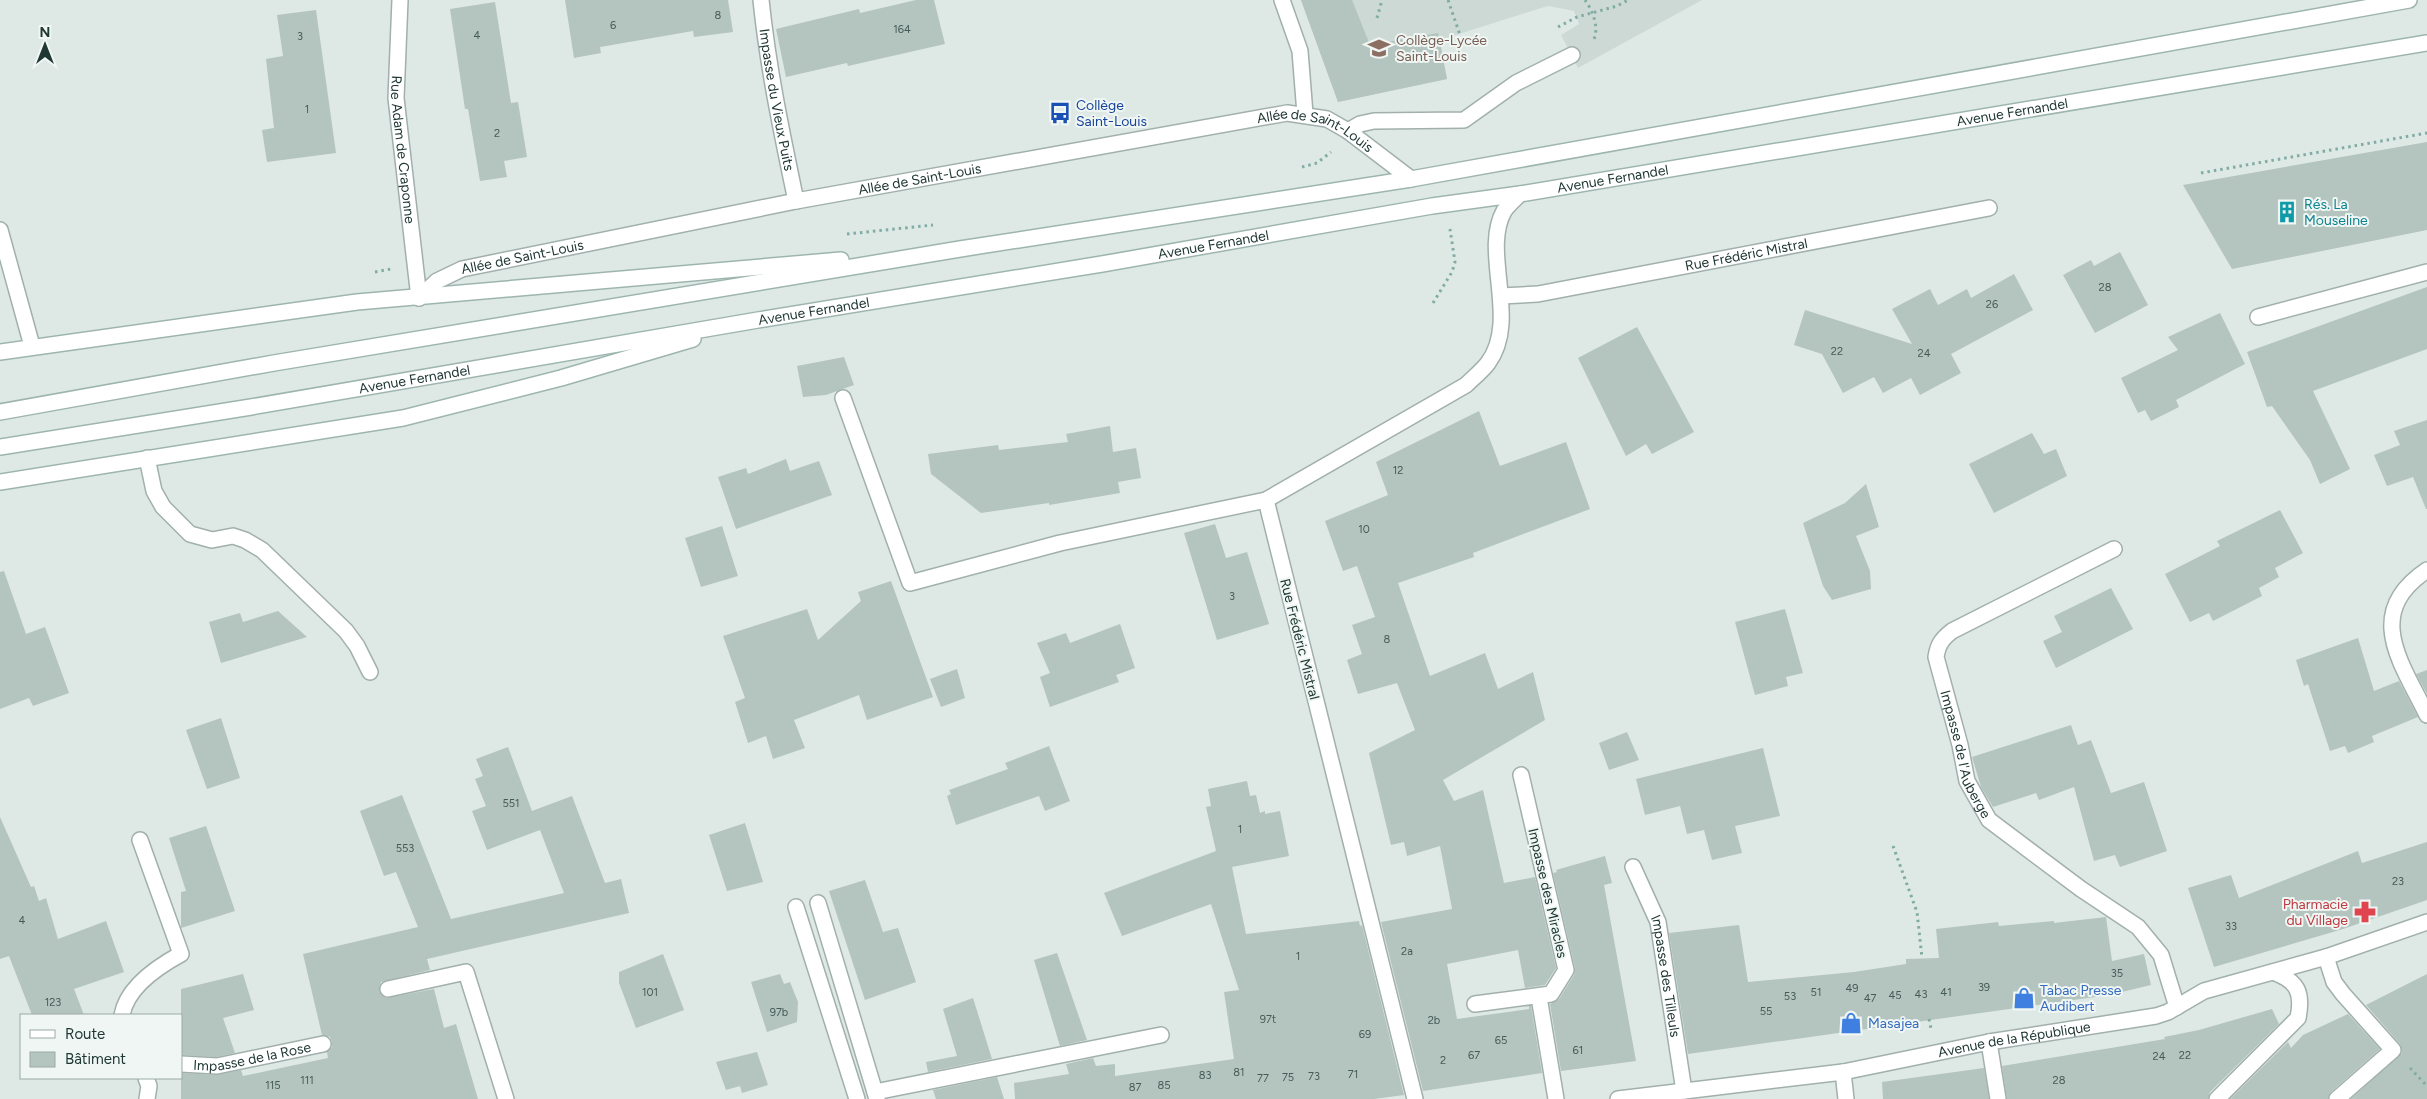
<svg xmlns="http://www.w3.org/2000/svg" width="2427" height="1099" viewBox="0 0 2427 1099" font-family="Figtree,sans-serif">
<rect width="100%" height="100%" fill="#dee9e6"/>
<!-- built -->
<path fill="#cdd9d5" d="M 1301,0 L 1702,0 L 1578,68 L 1561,35 L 1579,24 L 1574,11 L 1549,6 L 1541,8 L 1440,40 L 1447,79 L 1338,102 Z"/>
<!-- building -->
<path fill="#b4c4bf" d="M 565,0 L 728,0 L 733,32 L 694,37 L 693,31 L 600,47 L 601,53 L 574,58 Z
M 916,0 L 934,0 L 945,44 L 848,66 L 847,63 L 786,77 L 776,29 L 859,9 L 860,13 Z
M 1301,0 L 1352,0 L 1370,45 L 1438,33 L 1447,79 L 1338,102 Z
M 495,2 L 511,103 L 518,102 L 527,157 L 504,161 L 507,177 L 480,181 L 468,109 L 465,109 L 450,9 Z
M 316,10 L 336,153 L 267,162 L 262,130 L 274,128 L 266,59 L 283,56 L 277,15 Z
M 2427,142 L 2427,230 L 2232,269 L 2183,185 Z
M 2120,252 L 2148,305 L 2095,333 L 2063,275 L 2091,260 L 2094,266 Z
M 2014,274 L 2033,310 L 1951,354 L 1961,373 L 1920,395 L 1911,378 L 1883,393 L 1874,377 L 1843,393 L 1822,354 L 1794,345 L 1805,310 L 1912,344 L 1892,309 L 1930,289 L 1938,305 L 1967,289 L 1971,298 Z
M 2427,287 L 2427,349 L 2313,391 L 2350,469 L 2320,484 L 2310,460 L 2272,406 L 2267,407 L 2247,352 Z
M 2220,313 L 2245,364 L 2176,400 L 2179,407 L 2151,421 L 2145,410 L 2138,413 L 2121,378 L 2178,350 L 2168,337 Z
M 1637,327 L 1694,432 L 1652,454 L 1646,444 L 1626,456 L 1578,358 Z
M 844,357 L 854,385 L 826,395 L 803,397 L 797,366 Z
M 1479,411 L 1500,466 L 1566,442 L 1590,509 L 1473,553 L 1474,557 L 1398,583 L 1430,676 L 1485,653 L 1498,689 L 1533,672 L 1545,720 L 1443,780 L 1454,801 L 1483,790 L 1504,883 L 1535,877 L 1556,968 L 1545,985 L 1525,988 L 1518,950 L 1447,964 L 1457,1019 L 1529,1009 L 1529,1006 L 1531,1006 L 1542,1073 L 1423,1091 L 1381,922 L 1452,909 L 1440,846 L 1407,856 L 1404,842 L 1391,845 L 1369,753 L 1415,730 L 1397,683 L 1358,694 L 1347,660 L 1362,654 L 1352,625 L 1375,617 L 1357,566 L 1343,571 L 1325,521 L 1388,495 L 1376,462 Z
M 2427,420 L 2427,509 L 2426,509 L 2413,477 L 2387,486 L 2374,455 L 2400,445 L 2394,431 Z
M 1110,426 L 1113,452 L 1136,448 L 1141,478 L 1118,482 L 1120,493 L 1049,505 L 1049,503 L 981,513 L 931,474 L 928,454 L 998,445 L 999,450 L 1068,442 L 1066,434 Z
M 2032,433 L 2044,454 L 2056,449 L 2067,476 L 1994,513 L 1969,464 Z
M 786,459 L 790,471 L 819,461 L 832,495 L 736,529 L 718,477 L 746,468 L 748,474 Z
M 1866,484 L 1879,527 L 1856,536 L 1870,571 L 1871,589 L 1832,600 L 1823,586 L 1803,523 L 1845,503 Z
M 2280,510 L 2303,553 L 2275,568 L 2279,577 L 2259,588 L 2262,596 L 2213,621 L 2209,613 L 2190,622 L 2165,574 L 2220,546 L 2217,541 Z
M 1215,524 L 1226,558 L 1247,552 L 1269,624 L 1217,640 L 1184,533 Z
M 722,526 L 738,576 L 701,587 L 685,538 Z
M 4,571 L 26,634 L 45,627 L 69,693 L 33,706 L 29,698 L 0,709 L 0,572 Z
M 891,581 L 933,697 L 867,720 L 859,695 L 794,720 L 805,748 L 773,759 L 766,736 L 748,743 L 735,702 L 745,698 L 723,636 L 807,609 L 818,640 L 861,601 L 858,592 Z
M 2111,588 L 2133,629 L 2056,668 L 2043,641 L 2062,632 L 2054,616 Z
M 1785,609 L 1803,673 L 1786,677 L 1788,686 L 1755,695 L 1735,622 Z
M 278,611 L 307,637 L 221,663 L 209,622 L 240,613 L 243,622 Z
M 1120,624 L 1135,668 L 1116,675 L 1119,682 L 1050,707 L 1040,677 L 1050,673 L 1037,643 L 1066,633 L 1070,643 Z
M 2358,638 L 2374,691 L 2399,681 L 2418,717 L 2372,736 L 2374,742 L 2348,753 L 2345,746 L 2330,751 L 2308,684 L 2304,686 L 2296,660 Z
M 957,669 L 965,698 L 941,707 L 930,679 Z
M 2427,670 L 2427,694 L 2416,674 Z
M 221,718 L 240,778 L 207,789 L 186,730 Z
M 2071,725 L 2078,745 L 2091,740 L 2111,793 L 2144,782 L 2167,851 L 2120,867 L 2115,855 L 2094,861 L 2074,787 L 2039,800 L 2036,793 L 1993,807 L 1981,787 L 1972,757 Z
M 1627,732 L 1639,760 L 1609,770 L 1599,743 Z
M 1049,746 L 1070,801 L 1045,811 L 1039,796 L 956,825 L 947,796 L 951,794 L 949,790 L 1008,769 L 1005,763 Z
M 508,747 L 532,811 L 572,796 L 605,883 L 621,879 L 629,913 L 427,959 L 430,970 L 381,982 L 379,991 L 386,998 L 434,989 L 444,1028 L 456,1024 L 478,1099 L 181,1099 L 181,1073 L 217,1075 L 241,1070 L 243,1076 L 328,1058 L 327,1052 L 332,1047 L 332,1042 L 330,1037 L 322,1035 L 303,954 L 418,927 L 396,872 L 384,876 L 360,811 L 402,795 L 451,919 L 564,893 L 540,830 L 487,850 L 472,811 L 486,806 L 475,779 L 483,776 L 476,759 Z
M 1763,748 L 1780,816 L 1735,826 L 1742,853 L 1712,860 L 1704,830 L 1687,834 L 1680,806 L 1645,815 L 1636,779 Z
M 1247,781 L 1250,796 L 1256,795 L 1260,813 L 1265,811 L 1265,814 L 1280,811 L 1289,856 L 1232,867 L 1246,934 L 1359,921 L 1360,926 L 1362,925 L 1404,1095 L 1374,1099 L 1015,1099 L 1014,1083 L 1069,1074 L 1066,1064 L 1093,1058 L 1096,1066 L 1115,1064 L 1115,1076 L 1234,1059 L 1224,992 L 1239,990 L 1211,904 L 1122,936 L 1104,893 L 1216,851 L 1206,807 L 1211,806 L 1208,789 Z
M 0,817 L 31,887 L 34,886 L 39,901 L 46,898 L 58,939 L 106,921 L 124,972 L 74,989 L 84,1015 L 32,1015 L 9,956 L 0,959 Z
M 745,823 L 763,882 L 727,891 L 709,835 Z
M 206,826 L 235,911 L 181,928 L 181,892 L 186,891 L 169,838 Z
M 2427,842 L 2427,900 L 2343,929 L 2214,967 L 2188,888 L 2231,875 L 2239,898 L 2358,851 L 2362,863 Z
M 1605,856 L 1612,883 L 1604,885 L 1636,1061 L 1561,1071 L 1550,1004 L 1559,999 L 1574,975 L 1575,968 L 1553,873 L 1557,872 L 1556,870 Z
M 865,880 L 883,932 L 898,928 L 916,982 L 865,1000 L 829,891 Z
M 2106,917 L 2112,961 L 2144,954 L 2151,985 L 2109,995 L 1688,1054 L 1669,933 L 1739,925 L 1748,982 L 1854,972 L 1906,964 L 1906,959 L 1939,958 L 1936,929 L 1998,922 L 1999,926 L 2054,921 L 2054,923 Z
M 1057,953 L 1087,1040 L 1060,1046 L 1034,960 Z
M 663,954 L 684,1010 L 636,1028 L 619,983 L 619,972 Z
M 243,974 L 254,1010 L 223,1018 L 235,1053 L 216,1057 L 181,1055 L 181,989 Z
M 780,974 L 784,984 L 790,982 L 798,1002 L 797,1022 L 767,1032 L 751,982 Z
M 2427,974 L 2427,1099 L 2351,1099 L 2402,1053 L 2400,1044 L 2366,1005 Z
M 973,998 L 992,1059 L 928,1072 L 926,1062 L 957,1056 L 943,1009 Z
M 2272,1009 L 2279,1024 L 2210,1092 L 2208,1099 L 2007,1099 L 2002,1066 L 2165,1039 L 2164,1037 L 2199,1030 Z
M 2348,1014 L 2380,1049 L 2331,1092 L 2328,1099 L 2230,1099 L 2288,1042 L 2291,1048 L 2303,1035 Z
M 757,1052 L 768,1085 L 742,1093 L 740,1086 L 726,1090 L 716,1062 Z
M 1984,1068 L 1989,1099 L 1883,1099 L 1882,1082 Z
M 997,1077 L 1004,1099 L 936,1099 L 933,1090 Z"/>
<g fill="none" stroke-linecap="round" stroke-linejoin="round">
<!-- service casing -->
<g stroke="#a1b0ad" stroke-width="18">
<g id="service">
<path id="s1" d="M 761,0 C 768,68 782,134 796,201"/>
<path d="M 1348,131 L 1360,124 L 1374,121 L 1464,120 L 1516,83 L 1572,55"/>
<path d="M 0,230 L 32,346"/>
<path d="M 2258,317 L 2427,272"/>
<path d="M 147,458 L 154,491 L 163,507 L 190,534 L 212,540 L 233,536 L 245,540 L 262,550 L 346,631 L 357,646 L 370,672"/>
<path d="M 818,903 L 877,1099"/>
<path d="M 796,907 L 857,1099"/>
<path d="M 2326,957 L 2334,982 L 2343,994 L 2393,1050 L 2337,1099"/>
<path d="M 388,989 L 466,972 L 506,1099"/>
<path d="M 122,1015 C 127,987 157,967 181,954 L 140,840"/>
<path id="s2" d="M 181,1064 L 217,1066 L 323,1044"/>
<path d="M 146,1078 L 149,1086 L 147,1099"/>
<path d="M 875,1092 L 1161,1035"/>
</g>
</g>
<!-- minor casing -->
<g stroke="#a1b0ad" stroke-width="18">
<g id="minor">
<path id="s3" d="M 400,0 L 396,98 L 419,298"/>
<path d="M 1282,0 L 1300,51 L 1305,114"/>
<path id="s4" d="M 1501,296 L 1538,294 L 1989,208"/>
<path id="s5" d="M 419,298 L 437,281 L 462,269 L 796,201 L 1287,113 L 1327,119 L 1348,131 L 1411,179"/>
<path d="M 843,398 L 910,583 L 1060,543 L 1266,500"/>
<path id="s6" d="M 2114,549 L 1952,631 C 1942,639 1938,644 1936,657 L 1960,745 L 1967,781 L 1989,820 L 2081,889 L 2138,927 L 2161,955 L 2177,1007"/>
<path d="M 2427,570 C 2363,613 2401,662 2427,715"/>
<path id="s7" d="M 1633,867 L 1658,922 L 1684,1091"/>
<path d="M 1539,997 L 1556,1099"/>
<path d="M 1475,1004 L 1551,994 L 1566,970 L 1521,775"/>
<path d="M 1989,1042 L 1998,1099"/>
<path d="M 1843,1072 L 1846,1099"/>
<path d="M 1415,1099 L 1266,500 L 1466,385 C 1473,378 1482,371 1488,363 C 1520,320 1481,252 1504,211 C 1508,205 1515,199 1520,194"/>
</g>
</g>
<!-- tertiary casing -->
<g stroke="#a1b0ad" stroke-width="18">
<g id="tertiary">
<path id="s8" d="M 1618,1099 L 1843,1072 L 1989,1042 L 2156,1016 L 2168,1012 L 2204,991 L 2326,957 L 2427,922"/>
<path d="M 2217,1099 L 2298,1018 C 2303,993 2298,981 2273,972"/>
</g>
</g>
<!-- secondary casing -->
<g stroke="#9eb5af" stroke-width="18">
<g id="secondary">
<path d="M 0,352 L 357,302 L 841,260"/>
<path d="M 0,412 L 274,363 L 960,249 L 1411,179 L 2409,0"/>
<path id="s9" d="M 0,447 L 251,407 L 758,320 L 1102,264 L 1432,206 L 1520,194 L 2427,43"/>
<path d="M 0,482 L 403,418 L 561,378 L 693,339"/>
</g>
</g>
<!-- path -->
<path stroke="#80aca3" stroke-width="3" stroke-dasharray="2.5 4" stroke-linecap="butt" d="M 1448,0 L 1460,35
M 1585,0 C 1593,11 1600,29 1593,41
M 1377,18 L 1382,0
M 1558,27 L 1577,17 L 1617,6 L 1628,0
M 1302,167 L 1317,163 L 1331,152
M 2201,173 L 2427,133
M 847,234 L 933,225
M 375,272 L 391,269
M 1433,303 L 1452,272 L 1455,262 L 1450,229
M 1893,846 L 1917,912 L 1922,958
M 1929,1019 L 1931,1029
M 2410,1068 L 2427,1086"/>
<!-- service -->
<use href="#service" stroke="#fff" stroke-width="15"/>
<!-- minor -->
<use href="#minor" stroke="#fff" stroke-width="15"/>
<!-- tertiary -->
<use href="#tertiary" stroke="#fff" stroke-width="15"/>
<!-- secondary -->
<use href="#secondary" stroke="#fff" stroke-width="15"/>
</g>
<!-- icons -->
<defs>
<g id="school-bare" transform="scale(1.725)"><path d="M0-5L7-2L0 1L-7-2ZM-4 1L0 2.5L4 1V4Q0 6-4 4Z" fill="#8d6e63" stroke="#eff6f3" stroke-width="2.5" paint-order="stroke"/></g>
<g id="bus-bare" transform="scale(1.725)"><path d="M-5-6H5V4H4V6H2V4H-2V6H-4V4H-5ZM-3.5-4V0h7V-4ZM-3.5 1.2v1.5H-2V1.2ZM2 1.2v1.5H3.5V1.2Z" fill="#1a4fb4" stroke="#eff6f3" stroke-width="2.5" paint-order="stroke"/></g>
<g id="building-bare" transform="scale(1.725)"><path d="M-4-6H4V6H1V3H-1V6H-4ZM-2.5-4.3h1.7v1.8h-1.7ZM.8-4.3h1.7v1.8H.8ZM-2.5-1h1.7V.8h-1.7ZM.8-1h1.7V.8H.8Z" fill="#0f9aa8" stroke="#eff6f3" stroke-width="2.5" paint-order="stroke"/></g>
<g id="pharmacy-bare" transform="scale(1.725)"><path d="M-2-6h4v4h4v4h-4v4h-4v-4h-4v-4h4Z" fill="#e0444e" stroke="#eff6f3" stroke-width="2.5" paint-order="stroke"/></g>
<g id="shop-bare" transform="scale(1.725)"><path d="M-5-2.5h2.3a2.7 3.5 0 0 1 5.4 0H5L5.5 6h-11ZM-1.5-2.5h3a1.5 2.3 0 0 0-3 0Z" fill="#3f7fe0" stroke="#eff6f3" stroke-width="2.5" paint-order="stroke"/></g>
</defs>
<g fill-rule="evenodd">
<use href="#school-bare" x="1379" y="48"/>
<use href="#bus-bare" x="1060" y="113"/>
<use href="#building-bare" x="2287" y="212"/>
<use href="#pharmacy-bare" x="2365" y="912"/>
<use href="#shop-bare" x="2024" y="998"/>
<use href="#shop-bare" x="1851" y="1023"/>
</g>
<g text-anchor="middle" stroke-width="4" stroke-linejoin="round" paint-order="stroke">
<!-- number labels -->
<g font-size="11" fill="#455b57">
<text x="718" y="19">8</text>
<text x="613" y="29">6</text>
<text x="902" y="33">164</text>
<text x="477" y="39">4</text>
<text x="300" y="40">3</text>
<text x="307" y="113">1</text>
<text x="497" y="137">2</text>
<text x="2105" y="291">28</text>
<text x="1992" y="308">26</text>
<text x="1837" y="355">22</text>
<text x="1924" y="357">24</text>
<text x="1398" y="474">12</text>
<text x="1364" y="533">10</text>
<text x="1232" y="600">3</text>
<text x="1387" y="643">8</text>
<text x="511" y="807">551</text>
<text x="1240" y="833">1</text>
<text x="405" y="852">553</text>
<text x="2398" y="885">23</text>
<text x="22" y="924">4</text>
<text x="2231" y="930">33</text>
<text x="1407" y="955">2a</text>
<text x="1298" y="960">1</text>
<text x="2117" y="977">35</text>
<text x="1984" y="991">39</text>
<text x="1852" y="992">49</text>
<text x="650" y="996">101</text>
<text x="1816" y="996">51</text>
<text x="1946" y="996">41</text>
<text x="1921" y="998">43</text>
<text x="1895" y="999">45</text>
<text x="1790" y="1000">53</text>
<text x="1870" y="1002">47</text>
<text x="53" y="1006">123</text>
<text x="1766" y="1015">55</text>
<text x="779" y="1016">97b</text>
<text x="1268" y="1023">97t</text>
<text x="1434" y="1024">2b</text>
<text x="1365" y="1038">69</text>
<text x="1501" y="1044">65</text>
<text x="1578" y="1054">61</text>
<text x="1474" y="1059">67</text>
<text x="2185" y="1059">22</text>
<text x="2159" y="1060">24</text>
<text x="1443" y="1064">2</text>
<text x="1239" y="1076">81</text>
<text x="1353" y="1078">71</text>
<text x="1205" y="1079">83</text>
<text x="1314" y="1080">73</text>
<text x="1288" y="1081">75</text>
<text x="1263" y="1082">77</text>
<text x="307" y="1084">111</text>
<text x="2059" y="1084">28</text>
<text x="273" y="1089">115</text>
<text x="1164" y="1089">85</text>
<text x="1135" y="1091">87</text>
</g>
<!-- education labels -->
<g font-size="14" fill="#785e54" stroke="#eff6f3" text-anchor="start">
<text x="1396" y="45">Collège-Lycée<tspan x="1396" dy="16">Saint-Louis</tspan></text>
</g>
<!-- street labels -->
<g font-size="14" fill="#203834" stroke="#eff6f3">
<text dy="5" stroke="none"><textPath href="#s1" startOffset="101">Impasse du Vieux Puits</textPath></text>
<text dy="5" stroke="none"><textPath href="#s9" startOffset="2040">Avenue Fernandel</textPath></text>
<text dy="5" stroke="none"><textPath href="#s5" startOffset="924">Allée de Saint-Louis</textPath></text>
<text dy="5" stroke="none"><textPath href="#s3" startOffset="150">Rue Adam de Craponne</textPath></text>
<text dy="5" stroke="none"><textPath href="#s5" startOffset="519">Allée de Saint-Louis</textPath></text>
<text dy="5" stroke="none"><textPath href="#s9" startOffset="1635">Avenue Fernandel</textPath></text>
<text dy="5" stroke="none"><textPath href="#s9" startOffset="1230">Avenue Fernandel</textPath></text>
<text dy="5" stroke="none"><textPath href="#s4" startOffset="249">Rue Frédéric Mistral</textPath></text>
<text dy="5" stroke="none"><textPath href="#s5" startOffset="114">Allée de Saint-Louis</textPath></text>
<text dy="5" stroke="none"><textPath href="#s9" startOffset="825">Avenue Fernandel</textPath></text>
<text dy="5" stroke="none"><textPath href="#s9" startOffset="420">Avenue Fernandel</textPath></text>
<text transform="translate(1300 639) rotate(76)" y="5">Rue Frédéric Mistral</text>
<text dy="5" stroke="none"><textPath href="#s6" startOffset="315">Impasse de l'Auberge</textPath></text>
<text transform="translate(1548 893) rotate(77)" y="5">Impasse des Miracles</text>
<text dy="5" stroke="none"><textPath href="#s7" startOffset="115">Impasse des Tilleuls</textPath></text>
<text dy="5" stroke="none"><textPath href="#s8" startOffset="401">Avenue de la République</textPath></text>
<text dy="5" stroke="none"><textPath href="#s2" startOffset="72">Impasse de la Rose</textPath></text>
</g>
<!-- transit labels -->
<g font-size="14" fill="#164399" stroke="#eff6f3" text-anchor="start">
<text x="1076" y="110">Collège<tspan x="1076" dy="16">Saint-Louis</tspan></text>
</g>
<!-- culture labels -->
<g font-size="14" fill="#0d838f" stroke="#eff6f3" text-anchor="start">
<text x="2304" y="209">Rés. La<tspan x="2304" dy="16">Mouseline</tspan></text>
</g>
<!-- health labels -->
<g font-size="14" fill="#be3a42" stroke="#eff6f3" text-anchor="end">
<text x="2348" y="909">Pharmacie<tspan x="2348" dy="16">du Village</tspan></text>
</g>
<!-- shop labels -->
<g font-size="14" fill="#366cbe" stroke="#eff6f3" text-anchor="start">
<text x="2040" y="995">Tabac Presse<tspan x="2040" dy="16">Audibert</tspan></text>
<text x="1868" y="1028">Masajea</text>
</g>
</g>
<!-- legend -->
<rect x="20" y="1014" width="162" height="65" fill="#eff6f3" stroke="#9caaa7"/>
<rect x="30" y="1030" width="25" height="8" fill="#ffffff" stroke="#9caaa7"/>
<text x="65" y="1039" font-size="15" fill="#203834">Route</text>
<rect x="30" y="1052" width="25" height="15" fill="#b4c4bf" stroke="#9caaa7"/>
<text x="65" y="1064" font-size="15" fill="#203834">Bâtiment</text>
<!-- north arrow -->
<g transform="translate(45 45)" stroke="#eff6f3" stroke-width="4" paint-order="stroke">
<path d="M0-4L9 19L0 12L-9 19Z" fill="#203834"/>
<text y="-8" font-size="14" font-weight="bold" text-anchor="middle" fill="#203834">N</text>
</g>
</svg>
